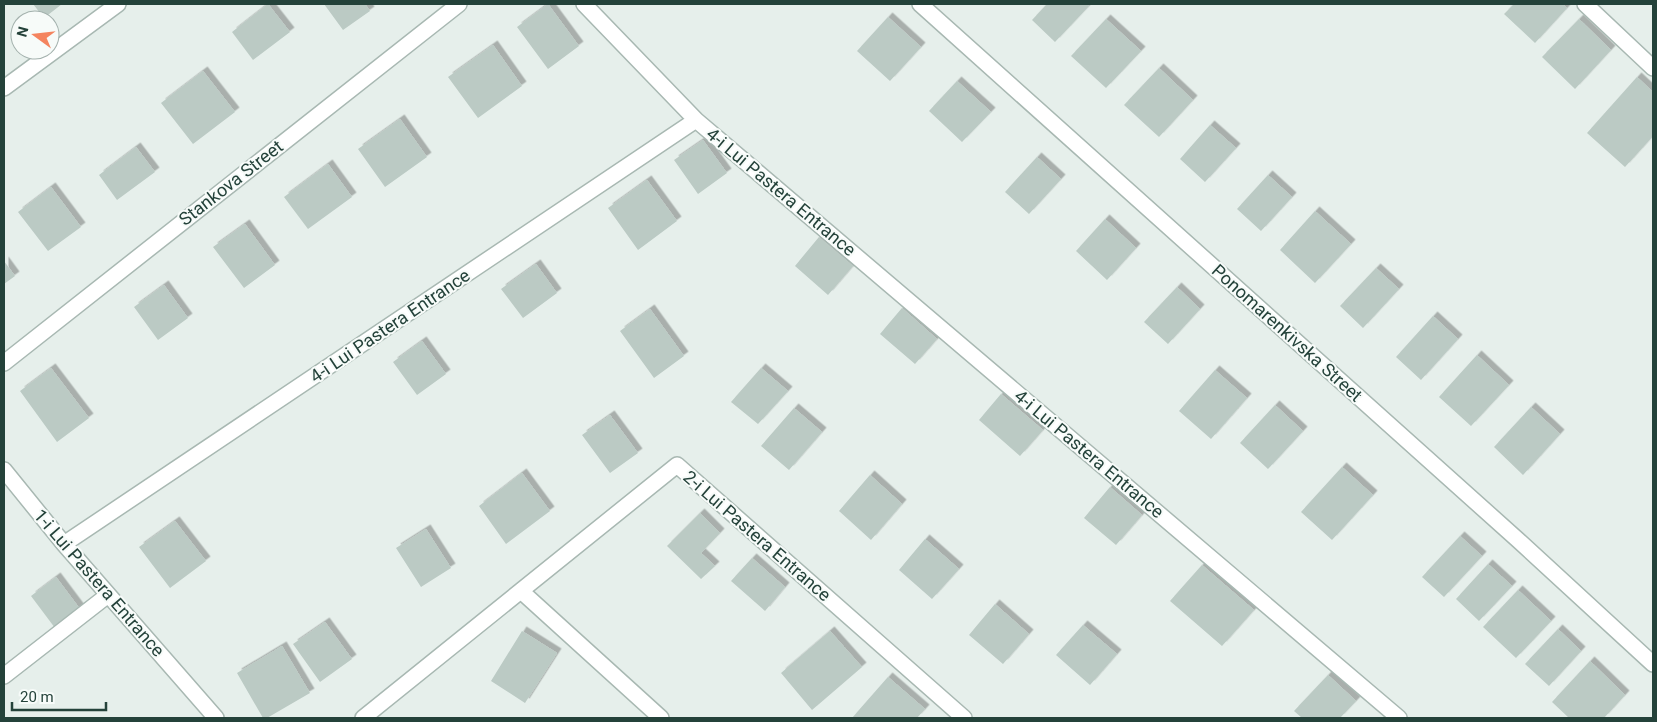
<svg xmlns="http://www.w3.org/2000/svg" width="1657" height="722" viewBox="0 0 1657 722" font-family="Roboto,sans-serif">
<defs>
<filter id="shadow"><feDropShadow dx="4.5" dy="-4.5" stdDeviation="0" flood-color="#0004"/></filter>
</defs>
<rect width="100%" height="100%" fill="#e6efeb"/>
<!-- building -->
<path fill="#bbcac4" filter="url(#shadow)" d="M 33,4 L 62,4 L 44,18 Z
M 268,4 L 290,32 L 253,60 L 232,32 Z
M 324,4 L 365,4 L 370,11 L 343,30 Z
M 548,4 L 579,46 L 548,69 L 517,27 Z
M 1047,4 L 1087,4 L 1089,6 L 1055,42 L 1032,20 Z
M 1514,4 L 1563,4 L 1567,8 L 1535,43 L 1504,14 Z
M 888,17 L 921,47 L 890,81 L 857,51 Z
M 1106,19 L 1141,51 L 1106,88 L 1071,56 Z
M 1579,19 L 1611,50 L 1575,89 L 1542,57 Z
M 493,45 L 522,86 L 478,118 L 448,77 Z
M 1159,68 L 1193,100 L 1159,137 L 1124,105 Z
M 203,71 L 235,112 L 193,144 L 161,103 Z
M 1637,77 L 1653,92 L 1653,136 L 1625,167 L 1587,133 Z
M 957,81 L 991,112 L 962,142 L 929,111 Z
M 400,119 L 427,157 L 385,187 L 358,149 Z
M 1210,125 L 1236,148 L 1205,182 L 1180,159 Z
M 703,140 L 727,173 L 698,194 L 674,160 Z
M 136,147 L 155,172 L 117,200 L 99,175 Z
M 1037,157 L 1061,179 L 1029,214 L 1005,192 Z
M 328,164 L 352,197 L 308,229 L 284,197 Z
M 1268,175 L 1292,197 L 1261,231 L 1237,209 Z
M 647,180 L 677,221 L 638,250 L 608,208 Z
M 51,187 L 81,227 L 48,251 L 18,212 Z
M 1315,211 L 1351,244 L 1315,283 L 1280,250 Z
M 1105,219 L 1136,248 L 1107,280 L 1076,251 Z
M 245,224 L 275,265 L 244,288 L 213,247 Z
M 819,237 L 853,266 L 828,295 L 795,266 Z
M 4,261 L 15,276 L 4,284 Z
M 536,264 L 557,293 L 523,318 L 501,289 Z
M 1376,268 L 1399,289 L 1363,328 L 1340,306 Z
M 164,285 L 188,318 L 158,340 L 134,307 Z
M 1177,287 L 1200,309 L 1168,344 L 1144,322 Z
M 902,308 L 937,339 L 915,364 L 880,334 Z
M 650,309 L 684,356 L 654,378 L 620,331 Z
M 1433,316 L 1458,339 L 1421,380 L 1396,357 Z
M 422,341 L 446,374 L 417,395 L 393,362 Z
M 1477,355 L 1509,385 L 1471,426 L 1439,397 Z
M 51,368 L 89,418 L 57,442 L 20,391 Z
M 761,368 L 788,391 L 758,424 L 731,402 Z
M 1215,370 L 1247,398 L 1211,439 L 1179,411 Z
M 1001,394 L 1043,430 L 1020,456 L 979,420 Z
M 1275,405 L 1303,431 L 1268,469 L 1240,443 Z
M 1531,407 L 1560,434 L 1523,475 L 1494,447 Z
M 794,408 L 822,432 L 789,470 L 761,446 Z
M 610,415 L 638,453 L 610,473 L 582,435 Z
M 1342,467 L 1373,495 L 1332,540 L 1301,512 Z
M 522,473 L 550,511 L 506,544 L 479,506 Z
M 870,475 L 902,504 L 871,540 L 839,511 Z
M 1110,487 L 1142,515 L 1116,545 L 1084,518 Z
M 700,513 L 720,533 L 701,553 L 715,566 L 701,579 L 667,546 Z
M 175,521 L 206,561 L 170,588 L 139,547 Z
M 426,529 L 451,568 L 421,587 L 396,548 Z
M 1460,536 L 1482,556 L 1444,597 L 1422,577 Z
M 925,539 L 959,569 L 932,599 L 899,570 Z
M 752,558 L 785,587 L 765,611 L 731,581 Z
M 1488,564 L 1512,586 L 1479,621 L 1456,599 Z
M 1202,565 L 1254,610 L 1222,646 L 1170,601 Z
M 56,577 L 83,613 L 58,632 L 31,596 Z
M 1518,590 L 1551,621 L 1516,658 L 1483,627 Z
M 995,604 L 1029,634 L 1003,664 L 969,635 Z
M 325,622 L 352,659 L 320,682 L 293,644 Z
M 1083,625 L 1117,654 L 1090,685 L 1056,655 Z
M 1558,629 L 1581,651 L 1549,686 L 1525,664 Z
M 522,631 L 557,653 L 525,703 L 491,681 Z
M 830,631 L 862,667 L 812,710 L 781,673 Z
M 282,646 L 310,693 L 267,718 L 263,718 L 237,673 Z
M 1590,661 L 1625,695 L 1604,718 L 1569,718 L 1552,702 Z
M 1328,675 L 1356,701 L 1340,718 L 1302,718 L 1294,711 Z
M 888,677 L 925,709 L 917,718 L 852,718 Z"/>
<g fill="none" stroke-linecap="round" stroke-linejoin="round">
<!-- minor casing -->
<g stroke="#a8b8b2" stroke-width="18">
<path id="minor" d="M 584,4 L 696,120
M 920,4 L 1518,540 L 1653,664
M 1585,4 L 1653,68
M 4,88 L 118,4
M 4,363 L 459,4
M 4,470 L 64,544 L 216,718
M 64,544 L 696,120 L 1399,718
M 521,591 L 661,718
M 4,676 L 108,595
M 363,718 L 677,465 L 964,718"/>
</g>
<!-- minor -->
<use href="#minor" stroke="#fff" stroke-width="15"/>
</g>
<g text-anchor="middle" stroke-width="4" stroke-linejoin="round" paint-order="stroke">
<!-- street labels -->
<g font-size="18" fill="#24423a" stroke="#f7fbf9">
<text transform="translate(231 183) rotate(-38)" y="6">Stankova Street</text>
<text transform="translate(781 192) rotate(40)" y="6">4-i Lui Pastera Entrance</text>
<text transform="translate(390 326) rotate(-34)" y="6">4-i Lui Pastera Entrance</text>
<text transform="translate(1287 333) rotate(42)" y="6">Ponomarenkivska Street</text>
<text transform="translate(1089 454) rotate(40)" y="6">4-i Lui Pastera Entrance</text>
<text transform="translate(757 536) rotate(41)" y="6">2-i Lui Pastera Entrance</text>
<text transform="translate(99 583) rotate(49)" y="6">1-i Lui Pastera Entrance</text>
</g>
</g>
<!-- border -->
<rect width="1657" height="722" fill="none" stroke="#24423a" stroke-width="10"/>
<!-- north arrow -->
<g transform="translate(35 35) rotate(285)"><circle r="24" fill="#f7fbf9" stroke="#a3b1ad"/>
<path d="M0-4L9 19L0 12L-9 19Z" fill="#f4845f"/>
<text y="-8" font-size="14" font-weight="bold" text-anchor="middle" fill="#24423a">N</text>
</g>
<!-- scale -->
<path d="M12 702v8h94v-8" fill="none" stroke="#24423a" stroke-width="2.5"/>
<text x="20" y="702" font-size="15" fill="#24423a" stroke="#f7fbf9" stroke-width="4" paint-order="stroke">20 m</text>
</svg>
